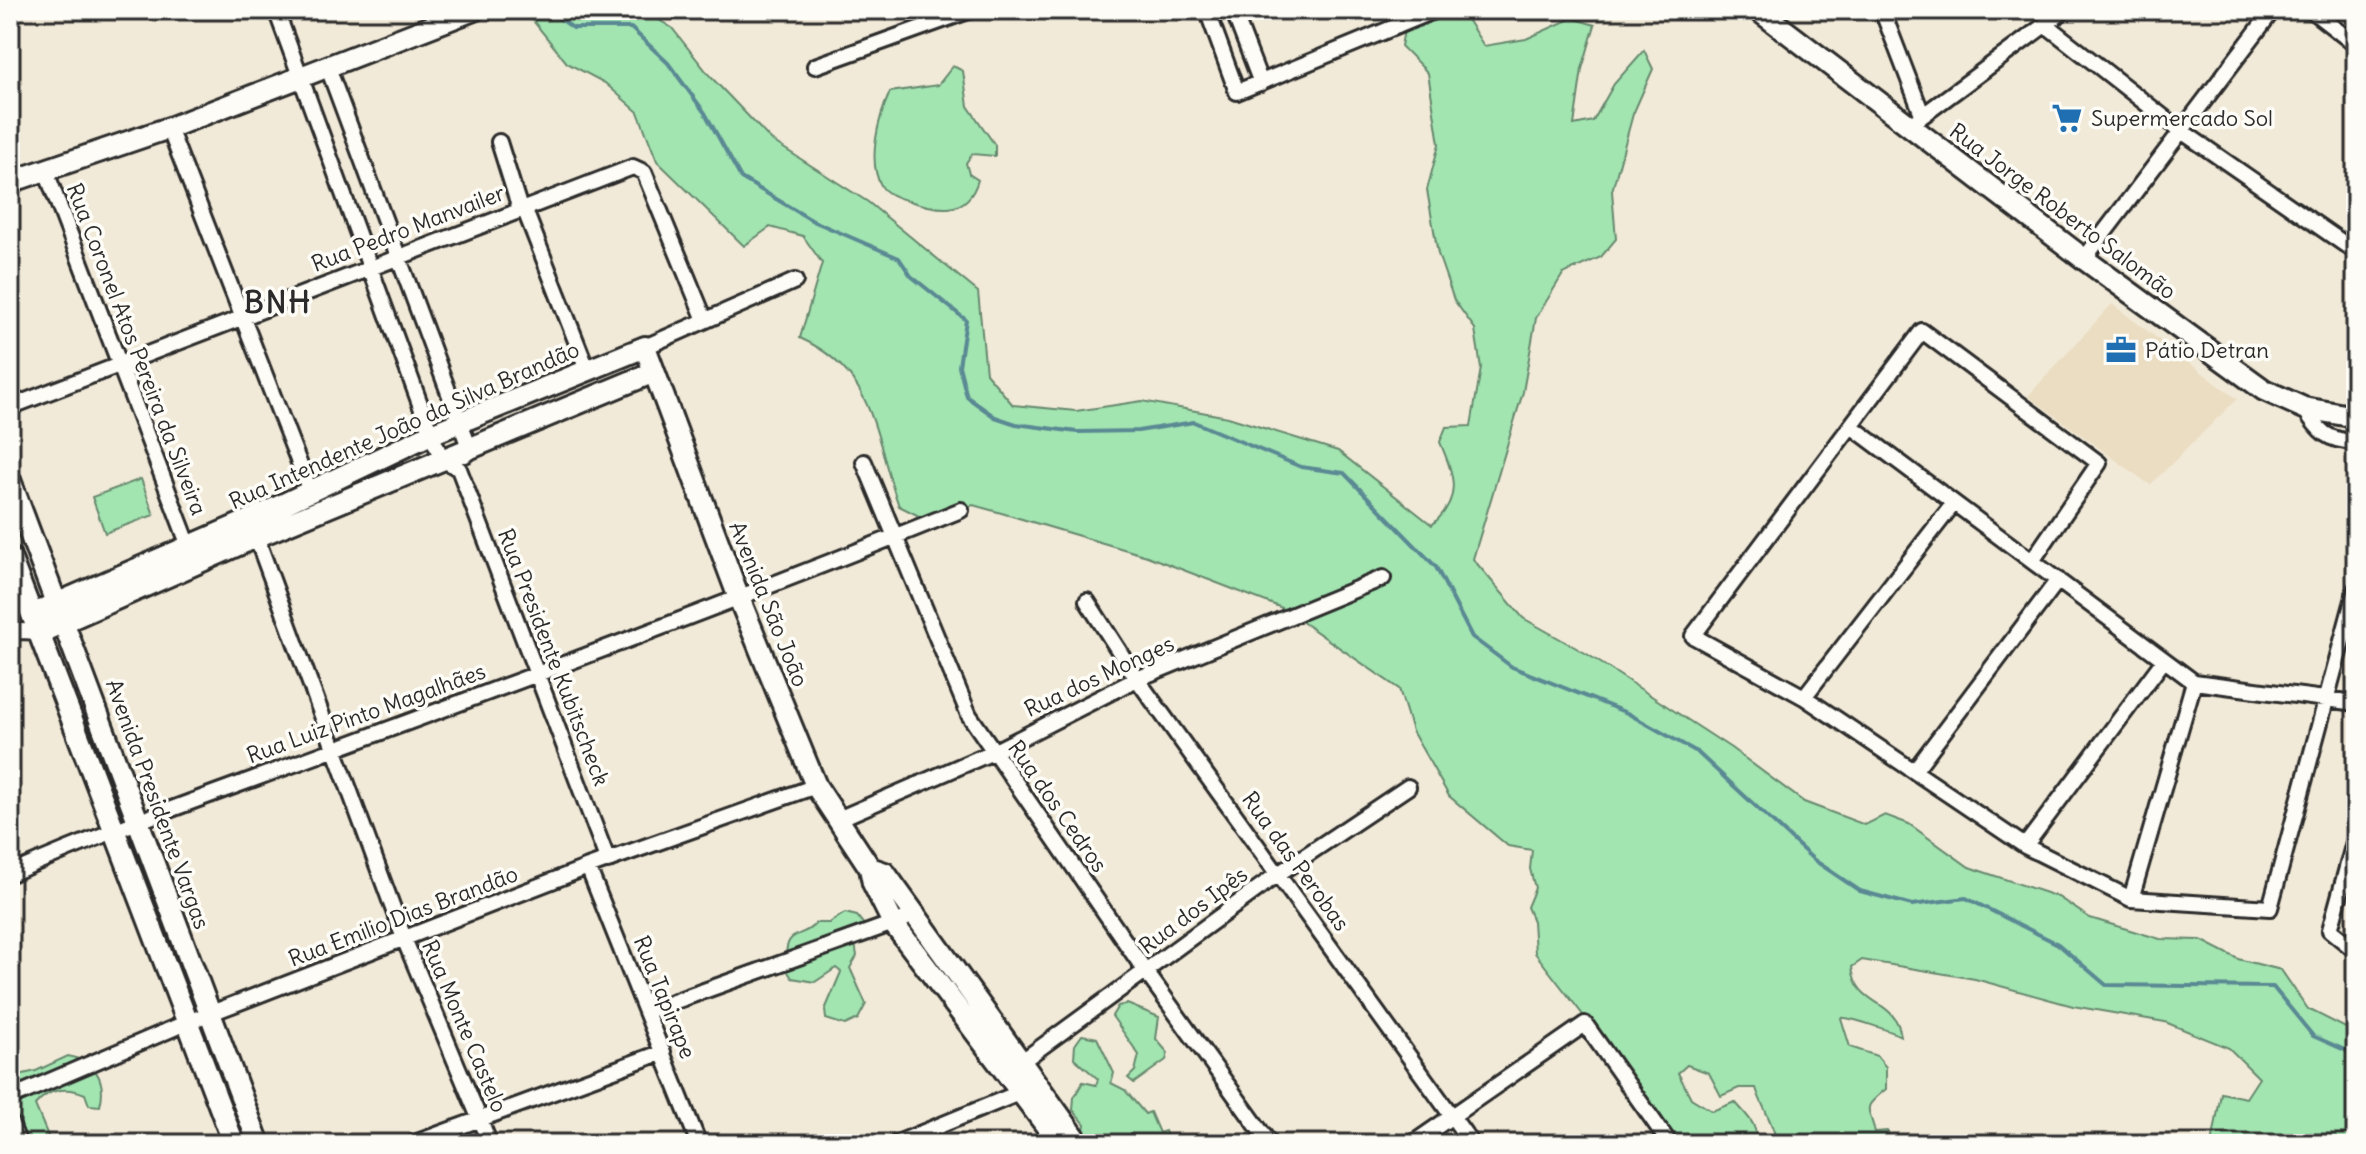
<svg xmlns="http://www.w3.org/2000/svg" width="2366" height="1154" viewBox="0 0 2366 1154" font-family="Delius,sans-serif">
<rect width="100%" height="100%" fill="#f2ead8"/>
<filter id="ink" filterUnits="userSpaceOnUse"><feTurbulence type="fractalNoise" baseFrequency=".0125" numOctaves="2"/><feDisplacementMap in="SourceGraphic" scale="16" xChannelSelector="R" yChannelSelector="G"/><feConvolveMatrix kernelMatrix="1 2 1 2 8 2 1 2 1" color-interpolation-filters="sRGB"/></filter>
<g filter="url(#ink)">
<!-- built -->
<path fill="#eaddc2" d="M 2112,304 L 2237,399 L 2150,485 L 2028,396 Z"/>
<!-- green -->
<path fill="#a2e5b1" stroke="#66886e" stroke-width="2" d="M 532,10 L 643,10 L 672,28 L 710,76 L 771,140 L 868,202 L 978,292 L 986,373 L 1013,405 L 1076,411 L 1142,401 L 1228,417 L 1338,451 L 1432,525 C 1463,497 1454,476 1440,442 L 1446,427 L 1471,426 L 1481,368 L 1475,329 L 1454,300 L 1438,254 L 1427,190 L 1439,144 L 1428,73 L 1401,46 L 1405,25 L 1433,10 L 1461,10 L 1484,46 L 1526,39 L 1572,18 L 1595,25 L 1582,69 L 1574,125 L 1593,121 L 1614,84 L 1644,50 L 1653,69 L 1633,114 L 1612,191 L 1616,239 L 1601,257 L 1563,274 L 1536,318 L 1523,392 L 1473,559 L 1523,618 L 1587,654 L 1731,748 L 1804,802 L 1865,825 L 1885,815 L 1909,824 L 1969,867 L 2058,897 L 2090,918 L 2160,939 L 2201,940 L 2238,959 L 2281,970 L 2308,1009 L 2356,1033 L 2356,1144 L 2212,1144 L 2221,1093 L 2246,1098 L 2259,1078 L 2229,1048 L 2165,1022 L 2073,1006 L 1975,979 L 1862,960 L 1852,967 C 1857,1009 1895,996 1901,1036 C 1891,1031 1847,1016 1841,1018 L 1850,1047 L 1877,1056 L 1886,1067 L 1886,1089 C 1862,1109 1868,1105 1875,1132 L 1887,1131 L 1893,1144 L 1777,1144 C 1774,1123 1762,1108 1756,1088 L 1739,1088 L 1721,1096 L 1709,1073 L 1687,1065 L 1678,1073 L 1691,1098 L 1712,1111 L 1735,1102 C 1747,1116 1760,1126 1755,1144 L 1671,1144 L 1652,1104 L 1535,953 L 1533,921 L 1527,907 L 1535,888 L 1530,869 L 1532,850 L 1508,846 L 1449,796 L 1412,731 L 1399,689 L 1282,608 L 1147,556 L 998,512 L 973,505 L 941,517 L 921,517 L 899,506 C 873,436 877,373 800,338 L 822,263 L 803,236 L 770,227 L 744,246 L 657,161 L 638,112 L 605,83 L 567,63 L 526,12 Z
M 953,66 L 963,71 L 968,106 L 995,145 L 995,156 L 972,154 L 966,163 L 969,174 L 978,180 C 967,217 938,210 909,201 C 900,198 888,195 882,187 C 866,162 879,116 890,92 L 938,85 Z
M 141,479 L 154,515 L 105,533 L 92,497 Z
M 845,913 L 857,916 L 865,926 L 855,943 L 857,956 L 850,968 L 866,1004 L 858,1019 L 845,1025 L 826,1019 L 825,1010 L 841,972 L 836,968 L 815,982 L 792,978 C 787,971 786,968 786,960 C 785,927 802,940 816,923 L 829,923 Z
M 1127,1004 L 1159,1017 L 1156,1039 L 1168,1053 L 1166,1060 L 1134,1083 L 1128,1078 L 1135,1071 L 1139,1055 L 1112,1016 L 1118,1006 Z
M 1082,1035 L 1097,1038 L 1114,1073 L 1111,1083 L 1125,1090 L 1145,1114 L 1150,1112 L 1159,1133 L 1165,1131 L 1170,1144 L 1082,1144 L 1085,1124 L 1073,1110 L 1074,1097 L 1083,1082 L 1096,1085 L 1098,1079 L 1074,1058 L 1075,1045 Z
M 68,1056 C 95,1062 107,1079 100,1106 L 89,1105 L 85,1094 C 66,1086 48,1089 35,1105 L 48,1136 L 48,1144 L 31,1144 L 21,1132 L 10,1128 L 10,1077 L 36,1071 Z"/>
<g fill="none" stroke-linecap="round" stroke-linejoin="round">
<!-- stream -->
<path stroke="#5a8993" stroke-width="4" d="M 548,10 L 573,28 L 631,28 L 668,63 L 705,113 L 741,178 L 813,221 L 899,258 L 911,276 L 966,320 L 959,366 L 967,397 L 995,417 L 1016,424 L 1077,432 L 1138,431 L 1194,422 L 1301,467 L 1344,473 L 1436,567 L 1472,637 L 1512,667 L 1627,713 L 1697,752 L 1814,860 L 1860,891 L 1912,905 L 1966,898 L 2058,944 L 2106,985 L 2273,987 L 2313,1036 L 2356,1055"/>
<!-- street casing -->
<g stroke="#2b2b2b" stroke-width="20">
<path id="street" d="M 276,10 L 431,434 L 442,459 L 459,469 L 608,861
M 1207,10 L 1237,92 L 1436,10
M 1233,10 L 1261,83
M 1882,10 L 1922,114
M 2311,10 L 2356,45
M 2046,25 L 2180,130 L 2356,252
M 327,65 L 469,447 L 465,455
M 815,66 L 971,10
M 1910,125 L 2065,10
M 169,128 L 310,491
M 499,142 L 520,209
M 45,169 L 189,546
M 524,208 L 587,369
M 2084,259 L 2273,10
M 645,347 L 795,281
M 10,407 L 633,167 L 644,172 L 705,320
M 2304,408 C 2319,432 2327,441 2356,442
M 1851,426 L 2194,682 L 2356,703
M 864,462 L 969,715 L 1146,972 L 1270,1144
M 253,528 L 405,941 L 490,1144
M 2032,561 L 2099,463 L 1922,331 L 1693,636 L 1804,697 L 2025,846 L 2131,899 L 2270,908 L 2356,589
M 1087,601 L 1137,679 L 1472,1144
M 10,635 L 20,631 L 41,632
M 1804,697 L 1954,503
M 1914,771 L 2058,580
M 836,820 L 993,752 L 1137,679 L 1383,578
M 2356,835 L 2330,930 L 2356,951
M 2025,846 L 2164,660
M 588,867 L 699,1144
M 10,874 C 118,826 228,789 338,748 C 547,671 755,593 961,510
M 2131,899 L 2194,682
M 648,1011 L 913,916
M 1014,1067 L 1278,874 L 1408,787
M 10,1098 L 188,1022 L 588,867 L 816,786
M 10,1122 L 19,1144
M 412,1144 L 663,1052
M 895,1144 L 1026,1090
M 1412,1144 L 1585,1024 L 1670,1144"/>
</g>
<!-- secondary casing -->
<g stroke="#2b2b2b" stroke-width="26">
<path id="secondary" d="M 1758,10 L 2084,259 L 2264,390 L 2304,408 L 2356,417
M 10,182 L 169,128 L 474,10
M 10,480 L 259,1144
M 10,557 L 234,1144
M 33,614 L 250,520 L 431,434 L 645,347 L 739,598 L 816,786 L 870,868 L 873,883 L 893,923 L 1060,1144
M 41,632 L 256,537 L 654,372
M 870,868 L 885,873 L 1080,1144"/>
</g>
<!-- street -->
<use href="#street" stroke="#fdfcf7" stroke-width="14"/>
<!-- secondary -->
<use href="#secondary" stroke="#fdfcf7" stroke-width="20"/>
</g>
</g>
<!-- icons -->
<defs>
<g id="supermarket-bare" transform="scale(2.4)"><path d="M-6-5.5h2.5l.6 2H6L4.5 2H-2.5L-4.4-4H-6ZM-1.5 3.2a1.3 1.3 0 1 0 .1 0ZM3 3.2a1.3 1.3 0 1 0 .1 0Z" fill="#1f6fb2" stroke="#fdfcf7" stroke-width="2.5" paint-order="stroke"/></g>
<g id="office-bare" transform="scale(2.4)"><path d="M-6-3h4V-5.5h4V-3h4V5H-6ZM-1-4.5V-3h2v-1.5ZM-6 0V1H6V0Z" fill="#1f6fb2" stroke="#fdfcf7" stroke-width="2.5" paint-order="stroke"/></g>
</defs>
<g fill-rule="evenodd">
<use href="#supermarket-bare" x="2067" y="118"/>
<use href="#office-bare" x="2121" y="350"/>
</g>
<g text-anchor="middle" stroke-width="7" stroke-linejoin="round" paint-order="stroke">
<!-- poi labels -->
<g font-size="22" fill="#2b2b2b" stroke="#fdfcf7" text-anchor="start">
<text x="2091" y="126">Supermercado Sol</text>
<text x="2145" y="358">Pátio Detran</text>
</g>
<!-- street labels -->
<g font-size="22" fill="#2b2b2b" stroke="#fdfcf7">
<text transform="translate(2063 211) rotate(37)" y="8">Rua Jorge Roberto Salomão</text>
<text transform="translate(408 228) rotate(-21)" y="8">Rua Pedro Manvailer</text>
<text transform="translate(137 349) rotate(69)" y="8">Rua Coronel Atos Pereira da Silveira</text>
<text transform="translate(404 425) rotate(-24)" y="8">Rua Intendente João da Silva Brandão</text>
<text transform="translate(769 604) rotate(68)" y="8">Avenida São João</text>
<text transform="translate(554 657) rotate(69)" y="8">Rua Presidente Kubitscheck</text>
<text transform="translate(1099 676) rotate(-25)" y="8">Rua dos Monges</text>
<text transform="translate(366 713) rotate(-20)" y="8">Rua Luiz Pinto Magalhães</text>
<text transform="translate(158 804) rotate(70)" y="8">Avenida Presidente Vargas</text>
<text transform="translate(1058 806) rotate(55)" y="8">Rua dos Cedros</text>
<text transform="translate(1296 861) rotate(54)" y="8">Rua das Perobas</text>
<text transform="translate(1193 910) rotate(-37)" y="8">Rua dos Ipês</text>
<text transform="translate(403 916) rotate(-21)" y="8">Rua Emilio Dias Brandão</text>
<text transform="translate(665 997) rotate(68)" y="8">Rua Tapirape</text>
<text transform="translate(465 1026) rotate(67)" y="8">Rua Monte Castelo</text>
</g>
<!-- district labels -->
<g font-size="30" font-weight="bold" letter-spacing="2" fill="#2b2b2b" stroke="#fdfcf7">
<text x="278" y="313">BNH</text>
</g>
</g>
<!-- margin -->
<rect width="2366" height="1154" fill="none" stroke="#fdfcf7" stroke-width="40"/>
<rect x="20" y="20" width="2326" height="1114" fill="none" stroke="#2b2b2b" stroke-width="3" filter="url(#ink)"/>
</svg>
